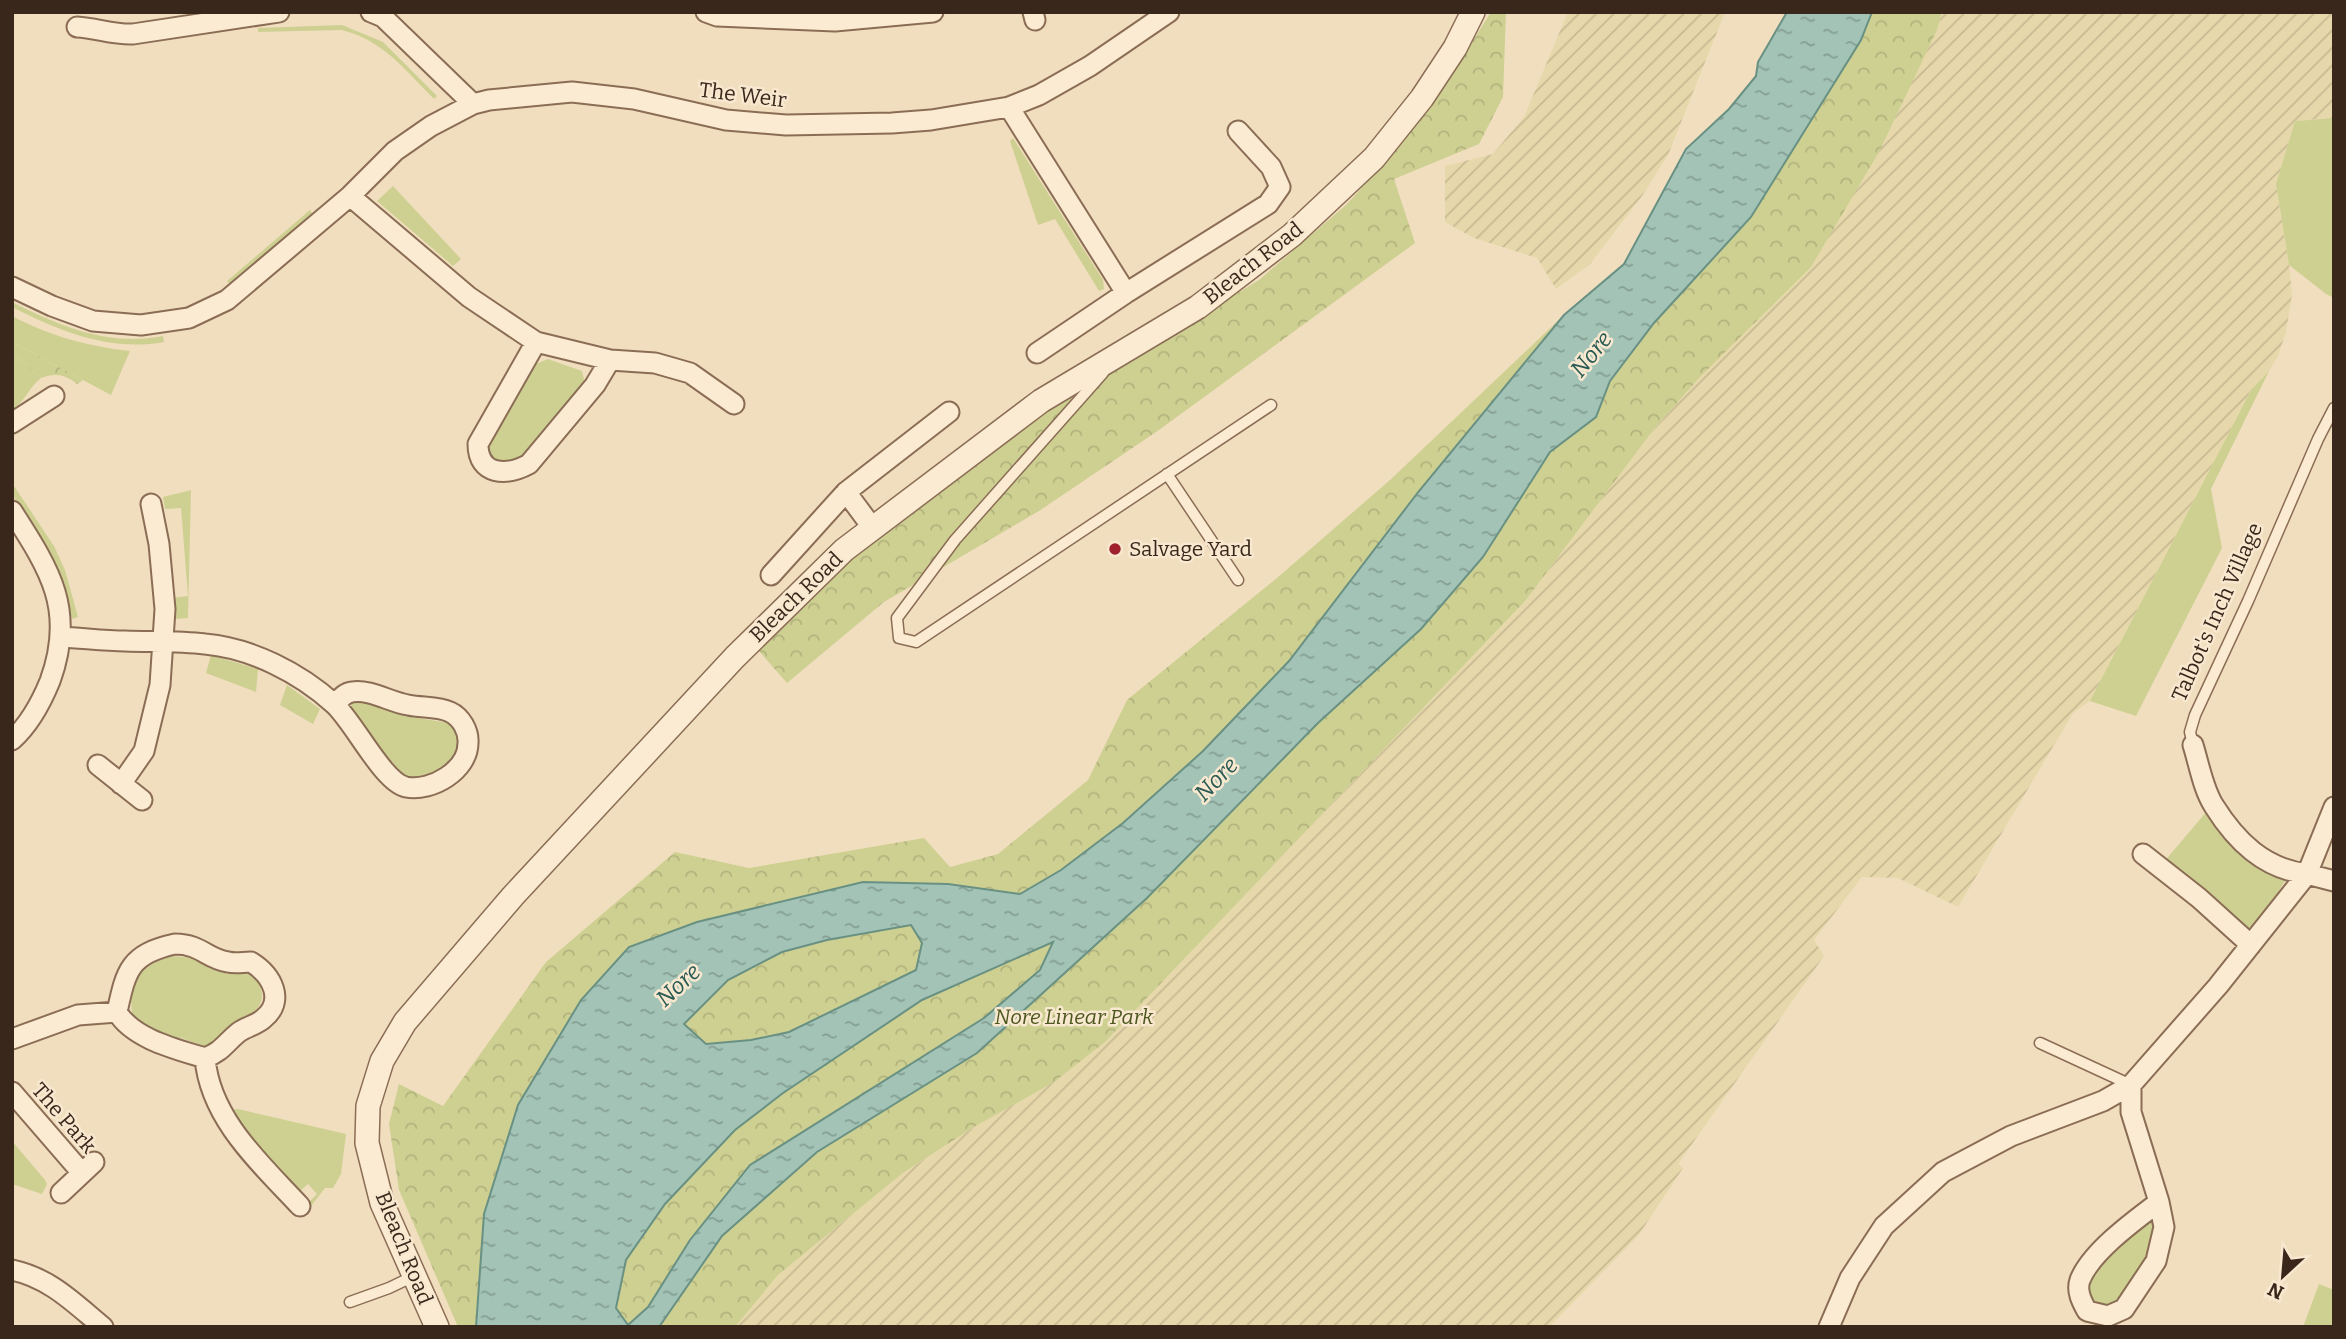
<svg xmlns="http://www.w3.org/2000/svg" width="2346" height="1339" viewBox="0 0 2346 1339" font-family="Bitter,serif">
<defs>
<pattern id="farmland-furrows" width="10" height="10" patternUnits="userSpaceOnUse" patternTransform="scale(1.75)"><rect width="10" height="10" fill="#e7d8ab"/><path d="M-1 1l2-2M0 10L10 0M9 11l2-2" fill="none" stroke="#c7b993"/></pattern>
<pattern id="forest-crowns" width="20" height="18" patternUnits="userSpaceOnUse" patternTransform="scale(1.75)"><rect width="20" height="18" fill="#ced092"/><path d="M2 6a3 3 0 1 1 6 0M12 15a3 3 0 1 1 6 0" fill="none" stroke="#b2b37d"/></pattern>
<pattern id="water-ripples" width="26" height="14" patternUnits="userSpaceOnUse" patternTransform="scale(1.75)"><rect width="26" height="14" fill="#a2c3b6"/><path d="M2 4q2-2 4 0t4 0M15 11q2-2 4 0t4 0" fill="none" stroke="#859e93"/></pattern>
</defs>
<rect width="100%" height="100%" fill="#f1debe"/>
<!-- farmland -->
<path fill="url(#farmland-furrows)" d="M 1568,12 L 1725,12 L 1668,155 L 1642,196 L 1590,264 L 1556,289 L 1537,258 L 1474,238 L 1445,222 L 1445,166 L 1493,154 L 1524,117 Z
M 1942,12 L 2334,12 L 2334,118 L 2295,121 L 2276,184 L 2289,265 L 2292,295 L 2286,332 L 2278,356 L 2269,371 L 2251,390 L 2090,701 L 2073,713 L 1958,907 L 1898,878 L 1862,877 L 1814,940 L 1824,956 L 1678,1164 L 1683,1168 L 1638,1236 L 1549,1327 L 735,1327 L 778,1275 L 903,1173 L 1105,1042 L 1526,600 L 1654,429 L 1701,376 L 1937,30 Z"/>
<!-- grass -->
<path fill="#ced092" d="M 342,25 L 383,42 L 437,96 L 434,99 C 405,70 382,39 341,30 L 258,32 L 258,28 Z
M 2334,118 L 2334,298 L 2326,294 L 2289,265 L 2276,184 L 2295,121 Z
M 1013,138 L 1103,280 L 1104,289 L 1099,291 L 1055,219 L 1038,225 L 1010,141 Z
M 393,186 L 461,259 L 453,266 L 377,201 Z
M 310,210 L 314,216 L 231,286 L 227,281 Z
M 12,302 C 60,326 108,347 163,336 L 164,342 C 110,352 59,331 12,307 Z
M 12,316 C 50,336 87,346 130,351 L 111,395 L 12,342 Z
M 12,353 L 41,378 C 28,388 26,401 12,410 Z
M 548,359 L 582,371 L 585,383 L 523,458 L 516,464 L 494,464 L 483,448 L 536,364 Z
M 2269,371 L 2211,489 L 2222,548 L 2136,716 L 2090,701 L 2251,390 Z
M 12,483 L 54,546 L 65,570 L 78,617 L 72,619 L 60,576 L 51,553 L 12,494 Z
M 191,490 L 188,618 L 175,619 L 172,598 L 188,596 L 181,508 L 165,509 L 163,497 Z
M 211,655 L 258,669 L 256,692 L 206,673 Z
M 287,685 L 320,709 L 313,724 L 280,705 Z
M 364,701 L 400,715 L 449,723 C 471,752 449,762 428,781 L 408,780 L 395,771 L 350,707 L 353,702 Z
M 2207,811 C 2232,846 2246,864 2287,878 L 2258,924 L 2250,933 L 2163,863 Z
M 171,956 L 196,958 L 209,968 L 229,974 L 251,973 C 264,986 268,1004 249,1015 C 243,1019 234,1021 229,1026 C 218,1036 222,1043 204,1047 L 182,1038 L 166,1037 L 148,1027 L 132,1014 C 128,979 140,967 171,956 Z
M 238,1109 L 346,1134 L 341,1174 L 333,1188 L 325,1188 L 311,1206 L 308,1203 L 317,1194 L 308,1184 L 299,1192 L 250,1141 L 231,1110 Z
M 12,1141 L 45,1180 L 47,1184 L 42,1194 L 12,1184 Z
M 2151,1215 L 2155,1235 L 2149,1263 L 2123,1303 L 2109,1308 L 2092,1304 C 2088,1296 2083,1287 2087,1278 C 2097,1255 2133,1231 2151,1215 Z
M 2319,1284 L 2334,1290 L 2334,1327 L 2303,1327 Z"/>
<!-- forest -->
<path fill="url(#forest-crowns)" d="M 1491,12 L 1506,12 L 1503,97 L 1479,144 L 1394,179 L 1415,243 L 1159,430 L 1039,511 L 884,602 L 787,683 L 759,651 L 872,539 L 1044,411 L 1259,280 L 1346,205 L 1399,147 L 1462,58 Z
M 1872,12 L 1942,12 L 1937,30 L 1879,152 L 1811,267 L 1701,376 L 1654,429 L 1526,600 L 1105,1042 L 1054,1082 L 974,1127 L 903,1173 L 778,1275 L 735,1327 L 659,1327 L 721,1236 L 817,1152 L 977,1053 L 1147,898 L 1318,723 L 1421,629 L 1483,557 L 1550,452 L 1596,417 L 1610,381 L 1654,323 L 1751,217 L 1861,40 Z
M 1564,315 L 1419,491 L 1289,661 L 1203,751 L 1123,823 L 1061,870 L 1020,894 L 948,884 L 863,882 L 697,922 L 629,947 L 484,1214 L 476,1327 L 458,1327 L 399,1190 L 389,1124 L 399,1084 L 443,1106 L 546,962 L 675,852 L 749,868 L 924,838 L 950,867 L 998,854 L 1088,780 L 1127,700 L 1277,578 L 1390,480 Z
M 12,342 L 83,380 L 77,384 C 65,374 55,373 41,378 L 12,353 Z
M 911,925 L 922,943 L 916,970 L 789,1032 L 752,1040 L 706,1044 L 684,1024 L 728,980 L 782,952 L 827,940 Z
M 1054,941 L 1040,970 L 984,1018 L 750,1165 L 690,1240 L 648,1307 L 628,1326 L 616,1308 L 626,1261 L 665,1204 L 735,1130 L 783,1093 L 922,1000 Z"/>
<!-- water -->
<path fill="url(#water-ripples)" stroke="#699183" stroke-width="2" fill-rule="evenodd" d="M 1787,12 L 1872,12 L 1861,40 L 1751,217 L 1654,323 L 1610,381 L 1596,417 L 1550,452 L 1483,557 L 1421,629 L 1318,723 L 1147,898 L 977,1053 L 817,1152 L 722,1236 L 659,1327 L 476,1327 L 484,1214 L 518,1105 L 581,1000 L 629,947 L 697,922 L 863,882 L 948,884 L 1020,894 L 1061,870 L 1123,823 L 1203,751 L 1289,661 L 1419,491 L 1564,315 L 1624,264 L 1686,149 L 1729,109 L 1756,76 L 1758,62 ZM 911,925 L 922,943 L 916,970 L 789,1032 L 751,1040 L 706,1044 L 684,1024 L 728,980 L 782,952 L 827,940 ZM 1053,942 L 1040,970 L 984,1018 L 750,1165 L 690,1240 L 648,1307 L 628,1325 L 616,1308 L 626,1260 L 665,1204 L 735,1130 L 783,1093 L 922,1000 Z"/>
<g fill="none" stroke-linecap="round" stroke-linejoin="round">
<!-- service casing -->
<g stroke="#8b6d55" stroke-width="13">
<path id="service" d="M 1103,373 L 955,540 L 897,618 L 899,638 L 916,642 L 1271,405
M 1167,474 L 1238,580
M 2193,745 L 2190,732 L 2195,715 L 2248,601 L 2318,439 L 2334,408
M 2040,1043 L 2131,1085
M 350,1302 L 389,1288 L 414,1276"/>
</g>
<!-- minor casing -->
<g stroke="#8b6d55" stroke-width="23">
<path id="minor" d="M 371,12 L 383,17 L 473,104
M 706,12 L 717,16 L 835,21 L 933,12
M 1033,12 L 1035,20
M 77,27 C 96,28 114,35 133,34 L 279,12
M 1009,107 L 1126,293
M 350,196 L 469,297 L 536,342 L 610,360 L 655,363 L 690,373 L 734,404
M 12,287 L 52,306 L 93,321 L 141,325 L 189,318 L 227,300 L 350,196 L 395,151 L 431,126 L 473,104 L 489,100 L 572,92 L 634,99 L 726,120 L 786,125 L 892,123 L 931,120 L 1009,107 L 1039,95 L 1090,66 L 1169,12
M 536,342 L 478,444 C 478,476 507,476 529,464 L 595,385 L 610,360
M 1037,353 L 1126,293 L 1268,204 L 1280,187 L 1271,167 L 1238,131
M 12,423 L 54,396
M 846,492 L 872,527
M 12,511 C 50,570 76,610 50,681 C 41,703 30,724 12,740
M 771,575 L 846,492 L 949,412
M 61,637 C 83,638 104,641 125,641 C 152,642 179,641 205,644 C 251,648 300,673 334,704 C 354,722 383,782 406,787 C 432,792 468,770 468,743 C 469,731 461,717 450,712 C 438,706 422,708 408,705 C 390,702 370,689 352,692 C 344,693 340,699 335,704
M 2193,745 C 2199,764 2203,789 2214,806 C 2236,841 2264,869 2307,874
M 98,765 L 142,800
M 121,784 L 144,751 L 160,685 L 165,609 L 159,544 L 151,504
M 2334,807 L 2307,874 L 2334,881
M 2143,854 L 2199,898 L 2251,945
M 175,944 C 201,944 207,959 228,962 C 236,964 243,962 251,962 C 272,975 286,1001 263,1019 C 256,1025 246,1027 239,1032 C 225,1043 223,1051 205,1058 C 176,1049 133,1039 117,1012 C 126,971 129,954 175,944 Z
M 12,1039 L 78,1015 L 117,1012
M 205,1058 C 210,1119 261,1164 300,1206
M 2131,1085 L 2131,1112 L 2159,1202 L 2164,1227 L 2156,1261 L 2124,1309 L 2108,1316 L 2087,1311 C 2082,1302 2076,1291 2080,1280 C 2091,1252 2135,1220 2159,1202
M 12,1092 L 82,1173
M 61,1193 L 94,1162
M 12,1270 C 50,1278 74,1303 103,1327
M 1829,1327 L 1850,1278 L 1884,1226 L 1943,1172 L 2011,1136 L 2103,1101 L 2131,1085 L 2218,986 L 2307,874"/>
</g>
<!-- tertiary casing -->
<g stroke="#8b6d55" stroke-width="26">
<path id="tertiary" d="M 437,1327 L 382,1203 L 367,1143 L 368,1106 L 382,1061 L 405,1022 L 513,896 L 735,657 L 844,550 L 1041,401 L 1198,307 L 1292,235 L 1374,158 L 1422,98 L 1455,48 L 1473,12"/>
</g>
<!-- service -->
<use href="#service" stroke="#fbebd2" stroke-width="10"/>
<!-- minor -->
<use href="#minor" stroke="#fbebd2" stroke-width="19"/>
<!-- tertiary -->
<use href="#tertiary" stroke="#fbebd2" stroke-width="23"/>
</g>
<!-- markers -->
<circle fill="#9f212d" stroke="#f8e8cf" stroke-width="2.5" cx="1115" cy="549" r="7"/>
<g text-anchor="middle" stroke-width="5" stroke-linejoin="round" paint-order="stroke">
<!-- street labels -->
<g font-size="21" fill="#39271b" stroke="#f8e8cf">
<text transform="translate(743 95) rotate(7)" y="7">The Weir</text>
<text transform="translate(1253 263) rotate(-38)" y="7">Bleach Road</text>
<text transform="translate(796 597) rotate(-44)" y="7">Bleach Road</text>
<text transform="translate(2217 612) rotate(-66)" y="7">Talbot's Inch Village</text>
<text transform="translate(64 1118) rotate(49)" y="7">The Park</text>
<text transform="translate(404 1248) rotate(68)" y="7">Bleach Road</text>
</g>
<!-- poi labels -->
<g font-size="21" fill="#39271b" stroke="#f8e8cf" text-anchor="start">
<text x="1129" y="556">Salvage Yard</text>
</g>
<!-- park labels -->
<g font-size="21" font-style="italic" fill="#4e5720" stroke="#f8e8cf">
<text x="1074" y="1024">Nore Linear Park</text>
</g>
<!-- water labels -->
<g font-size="23" font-style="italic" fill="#295a53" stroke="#f8e8cf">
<text transform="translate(1591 354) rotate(-51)" y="8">Nore</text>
<text transform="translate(1216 779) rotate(-46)" y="8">Nore</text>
<text transform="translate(678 985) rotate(-43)" y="8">Nore</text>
</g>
</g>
<!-- border -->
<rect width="2346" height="1339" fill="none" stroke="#39271b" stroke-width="28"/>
<!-- north arrow -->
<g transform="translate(2283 1276) rotate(206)" stroke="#f8e8cf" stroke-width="5" paint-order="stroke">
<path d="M0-5L12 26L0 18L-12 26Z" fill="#39271b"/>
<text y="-10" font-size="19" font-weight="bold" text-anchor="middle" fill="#39271b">N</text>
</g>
</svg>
